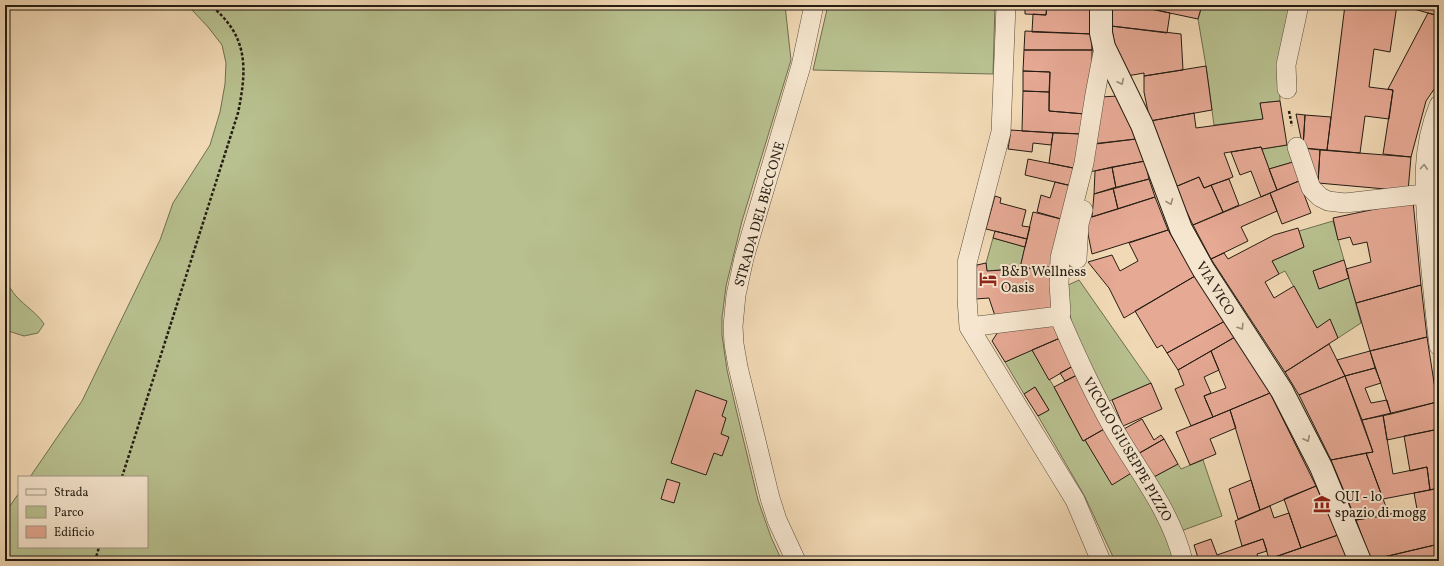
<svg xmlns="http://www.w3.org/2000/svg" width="1444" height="566" viewBox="0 0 1444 566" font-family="Vollkorn,serif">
<rect width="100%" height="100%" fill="#f1d9b5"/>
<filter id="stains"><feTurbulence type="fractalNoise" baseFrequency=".005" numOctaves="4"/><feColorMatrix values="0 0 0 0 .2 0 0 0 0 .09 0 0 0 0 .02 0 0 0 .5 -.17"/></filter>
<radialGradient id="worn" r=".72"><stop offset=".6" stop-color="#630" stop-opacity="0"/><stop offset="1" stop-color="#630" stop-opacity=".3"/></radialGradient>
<!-- green -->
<path fill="#b8c08f" stroke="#6e6e51" d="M 5,5 L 22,5 L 5,12 Z
M 184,5 L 785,5 L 791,60 L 742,221 L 726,286 L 722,318 L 722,335 L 727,370 L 736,409 L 758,500 L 771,537 L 782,561 L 5,561 L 5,513 L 19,493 L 19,547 L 147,547 L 147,477 L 30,477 L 82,401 L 160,240 L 173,203 L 210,145 L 220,112 L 225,84 L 226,63 L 222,45 L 208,27 L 192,10 Z
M 828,5 L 995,5 L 993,74 L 813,70 Z
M 1202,5 L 1292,5 L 1279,65 L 1280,101 L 1260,103 L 1263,119 L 1214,125 L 1206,66 L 1198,19 Z
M 1287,145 L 1293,162 L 1269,169 L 1262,149 Z
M 1333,221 L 1344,260 L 1313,271 L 1319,289 L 1349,278 L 1361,323 L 1338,338 L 1330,320 L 1317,328 L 1285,271 L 1279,274 L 1272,261 L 1304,247 L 1299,231 Z
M 993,238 L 1025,247 L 1020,268 L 987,271 L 986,263 Z
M 1079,280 L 1151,383 L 1109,401 L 1074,332 L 1068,307 L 1066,286 Z
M 5,281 C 9,285 12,292 16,296 C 26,307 36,312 44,324 L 38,333 L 24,336 L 5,330 Z
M 1032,350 L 1054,387 L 1083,441 L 1085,440 L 1112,484 L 1133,472 L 1159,514 L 1178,561 L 1115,561 L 1084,495 L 1038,416 L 1049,410 L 1035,387 L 1024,394 L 1005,362 Z
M 1203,460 L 1222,516 L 1181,531 L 1150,479 L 1178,464 L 1181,469 Z"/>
<!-- building -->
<path fill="#e6a994" stroke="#251d13" d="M 1025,5 L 1047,5 L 1046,15 L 1025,14 Z
M 1047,5 L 1090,5 L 1092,34 L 1032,32 L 1033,14 L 1046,15 Z
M 1112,5 L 1133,5 L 1170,13 L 1167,33 L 1111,26 Z
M 1132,5 L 1202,5 L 1198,19 Z
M 1345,5 L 1397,5 L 1390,52 L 1374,49 L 1369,87 L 1393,90 L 1389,119 L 1365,116 L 1360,153 L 1327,150 Z
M 1400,5 L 1439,5 L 1439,16 L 1428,13 Z
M 1428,13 L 1439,16 L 1439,82 L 1426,101 L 1411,157 L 1383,154 L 1393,90 L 1388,89 Z
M 1111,26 L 1181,34 L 1183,70 L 1144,76 L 1144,73 L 1127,76 L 1117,55 Z
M 1025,31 L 1092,34 L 1092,50 L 1024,50 Z
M 1024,50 L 1092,50 L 1092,66 L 1085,114 L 1049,111 L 1050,72 L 1023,71 Z
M 1206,66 L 1212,110 L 1150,121 L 1144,92 L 1144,76 Z
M 1023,71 L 1050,72 L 1049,92 L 1023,91 Z
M 1023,91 L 1049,92 L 1049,111 L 1085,114 L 1082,134 L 1022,131 Z
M 1119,96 L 1136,139 L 1096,144 L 1099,97 Z
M 1280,101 L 1287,145 L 1262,149 L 1261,147 L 1224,153 L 1233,177 L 1204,188 L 1199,177 L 1175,187 L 1150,121 L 1194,113 L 1196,128 L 1263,119 L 1260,103 Z
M 1296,114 L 1305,115 L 1303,148 Z
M 1305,115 L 1331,117 L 1327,150 L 1303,148 Z
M 1011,130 L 1053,133 L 1051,145 L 1033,143 L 1032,152 L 1008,149 Z
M 1053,133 L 1082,134 L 1078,169 L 1049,163 Z
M 1136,139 L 1145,161 L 1089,172 L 1091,144 Z
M 1261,147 L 1277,190 L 1261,197 L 1251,171 L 1240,175 L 1231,152 Z
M 1303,148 L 1320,150 L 1318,183 Z
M 1320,150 L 1411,157 L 1408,191 L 1318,183 Z
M 1439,156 L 1439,193 L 1436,190 Z
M 1028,159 L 1078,169 L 1072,186 L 1025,175 Z
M 1145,161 L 1149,179 L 1116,188 L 1112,167 Z
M 1293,162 L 1299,181 L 1277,190 L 1269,169 Z
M 1112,167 L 1116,188 L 1094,194 L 1095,171 Z
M 1199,177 L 1204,188 L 1211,185 L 1223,212 L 1193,225 L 1175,187 Z
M 1149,179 L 1155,197 L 1118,209 L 1113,188 Z
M 1229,179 L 1239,205 L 1223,212 L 1211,185 Z
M 1299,181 L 1311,213 L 1282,224 L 1270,193 Z
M 1055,182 L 1072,186 L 1061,219 L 1037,212 L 1041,195 L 1050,198 Z
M 1113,188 L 1118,209 L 1092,217 L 1094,194 Z
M 1436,190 L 1439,193 L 1439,222 L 1437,221 Z
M 1270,193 L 1277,211 L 1241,227 L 1248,241 L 1211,259 L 1193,225 Z
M 995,196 L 1001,198 L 1000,203 L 1026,210 L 1022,226 L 1030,227 L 1027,239 L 986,229 Z
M 1155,197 L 1168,230 L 1092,254 L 1085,219 Z
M 1413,201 L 1421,285 L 1356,303 L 1346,269 L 1371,262 L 1367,242 L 1353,245 L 1350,237 L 1338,240 L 1333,218 Z
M 1033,212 L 1061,219 L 1050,267 L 1020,268 Z
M 1298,228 L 1304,247 L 1272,261 L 1279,274 L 1265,282 L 1274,298 L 1294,286 L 1317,328 L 1330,319 L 1338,338 L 1285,372 L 1211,259 L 1224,253 L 1228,259 L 1274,235 Z
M 1168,230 L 1195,276 L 1124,318 L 1109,288 L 1088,262 L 1112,255 L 1120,271 L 1138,261 L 1129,243 Z
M 995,231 L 1027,239 L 1025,247 L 993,238 Z
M 1344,260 L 1349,278 L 1319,289 L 1313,271 Z
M 986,263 L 987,271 L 1053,267 L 1054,310 L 995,316 L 989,298 L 976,299 L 976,271 L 977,265 Z
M 1195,276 L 1225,321 L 1167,353 L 1162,345 L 1157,348 L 1135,311 Z
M 1421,285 L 1427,337 L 1370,351 L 1356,303 Z
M 1225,321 L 1235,337 L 1178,370 L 1167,353 Z
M 1054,323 L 1060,338 L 1005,362 L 992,341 L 998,332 Z
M 1235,337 L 1248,354 L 1270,393 L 1213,417 L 1204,396 L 1226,388 L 1211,351 Z
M 1427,337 L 1437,402 L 1391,414 L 1370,351 Z
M 1060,338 L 1073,366 L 1049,380 L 1032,350 Z
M 1329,344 L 1345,376 L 1299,395 L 1285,372 Z
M 1211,351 L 1219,370 L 1204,377 L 1211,393 L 1204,396 L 1213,417 L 1191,426 L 1175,389 L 1184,385 L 1178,370 Z
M 1370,351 L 1375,368 L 1345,376 L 1337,360 Z
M 1073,366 L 1077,375 L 1065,381 L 1060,373 Z
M 1375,368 L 1381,383 L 1365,388 L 1371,403 L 1387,400 L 1391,414 L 1362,420 L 1345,376 Z
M 1077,375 L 1106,428 L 1083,441 L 1054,387 Z
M 1345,376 L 1373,452 L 1331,460 L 1299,395 Z
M 1151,383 L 1162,409 L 1123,426 L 1112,400 Z
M 1035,387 L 1049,410 L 1038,416 L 1024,394 Z
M 696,390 L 727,401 L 722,416 L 726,418 L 721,434 L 729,437 L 722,456 L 714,453 L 706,475 L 671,463 Z
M 1270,393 L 1316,486 L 1260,510 L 1230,410 Z
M 1437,402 L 1439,416 L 1439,429 L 1387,440 L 1383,415 Z
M 1230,410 L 1236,428 L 1210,439 L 1216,454 L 1190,465 L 1176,432 Z
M 1383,415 L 1393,474 L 1427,467 L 1430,490 L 1383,499 L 1366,453 L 1373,452 L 1362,420 Z
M 1142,419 L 1154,440 L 1161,435 L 1164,439 L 1136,455 L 1122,430 Z
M 1106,428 L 1133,472 L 1112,485 L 1085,440 Z
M 1439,429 L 1439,488 L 1430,490 L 1427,467 L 1410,471 L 1404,436 Z
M 1164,439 L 1178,464 L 1150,479 L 1136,455 Z
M 1366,453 L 1389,515 L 1356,520 L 1331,460 Z
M 667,479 L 680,483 L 674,503 L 661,499 Z
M 1251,480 L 1260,510 L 1238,519 L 1229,489 Z
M 1316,486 L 1338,535 L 1301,548 L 1284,499 Z
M 1439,488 L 1439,544 L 1371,560 L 1356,520 L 1417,509 L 1414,493 Z
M 1270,506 L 1274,518 L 1289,513 L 1301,548 L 1269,559 L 1263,539 L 1242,546 L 1235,521 Z
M 1338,535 L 1350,561 L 1270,561 L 1269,559 Z
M 1211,539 L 1217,555 L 1263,539 L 1267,551 L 1257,554 L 1259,561 L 1199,561 L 1194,545 Z
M 1439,544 L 1439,561 L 1372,561 L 1371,560 Z"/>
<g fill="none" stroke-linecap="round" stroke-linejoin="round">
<!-- street casing -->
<g stroke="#584c3c" stroke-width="20">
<path id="street" d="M 1006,5 L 1001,132 L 967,263 L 967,299 L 969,327 L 1075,500 L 1101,561
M 1287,89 L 1286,65 L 1299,5
M 1439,105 C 1419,154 1425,197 1429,249 C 1432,281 1435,313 1439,346
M 1297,147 L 1311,188 L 1320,197 L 1328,201 L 1345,203 L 1424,194
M 1077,259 L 1079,224 L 1083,210
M 1059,316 C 1075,353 1091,389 1111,424 C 1136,469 1171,510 1183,561
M 969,327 L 1059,316 L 1061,313 L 1059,284 L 1060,258 L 1084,163 L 1095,94 L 1104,47
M 796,561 L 777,520 L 770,498 L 738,367 L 734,344 L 733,326 L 736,295 L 744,258 L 801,66 L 814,5"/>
</g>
<!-- secondary casing -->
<g stroke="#251d13" stroke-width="24">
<path id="secondary" d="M 1101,5 L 1101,33 L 1104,47 L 1142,125 L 1181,229 L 1203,269 L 1282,391 L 1321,467 L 1360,561"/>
</g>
<!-- path -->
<path stroke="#251d13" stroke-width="2.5" stroke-dasharray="3 2" stroke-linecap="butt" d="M 1289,111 L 1292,126
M 122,477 L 238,113 C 247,69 249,36 210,5
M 95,561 L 99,547"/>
<!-- street -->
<use href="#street" stroke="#f6e6cf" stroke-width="19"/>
<!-- secondary -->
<use href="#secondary" stroke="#f6e6cf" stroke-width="22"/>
</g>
<!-- one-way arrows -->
<defs><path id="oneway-chevron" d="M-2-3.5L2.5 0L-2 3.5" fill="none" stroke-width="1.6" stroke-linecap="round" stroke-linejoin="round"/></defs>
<g stroke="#988c7a">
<use href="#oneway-chevron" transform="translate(1121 82) rotate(64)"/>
<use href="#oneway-chevron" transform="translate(1424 167) rotate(-86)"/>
<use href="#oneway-chevron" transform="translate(1170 202) rotate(68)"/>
<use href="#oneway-chevron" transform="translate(1241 327) rotate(57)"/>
<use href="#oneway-chevron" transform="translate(1307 439) rotate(63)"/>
</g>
<!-- icons -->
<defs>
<g id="hotel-bare" transform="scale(1.38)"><path d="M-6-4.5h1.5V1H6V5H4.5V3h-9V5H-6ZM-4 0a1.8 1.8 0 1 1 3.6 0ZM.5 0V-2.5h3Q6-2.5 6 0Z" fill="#8f2418" stroke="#f6e6cf" stroke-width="2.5" paint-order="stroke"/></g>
<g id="museum-bare" transform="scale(1.38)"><path d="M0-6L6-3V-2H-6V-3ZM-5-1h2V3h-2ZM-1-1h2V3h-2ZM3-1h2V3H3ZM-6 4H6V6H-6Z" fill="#8f2418" stroke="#f6e6cf" stroke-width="2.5" paint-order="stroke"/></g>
</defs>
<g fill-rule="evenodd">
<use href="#hotel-bare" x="988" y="279"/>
<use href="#museum-bare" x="1322" y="504"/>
</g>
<g text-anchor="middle" stroke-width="4" stroke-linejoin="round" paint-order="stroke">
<!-- street labels -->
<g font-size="14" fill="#251d13" stroke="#f6e6cf">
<text transform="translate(759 214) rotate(-74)" y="5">STRADA DEL BECCONE</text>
<text transform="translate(1216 288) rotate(58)" y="5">VIA VICO</text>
<text transform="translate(1128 449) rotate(60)" y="5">VICOLO GIUSEPPE PIZZO</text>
</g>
<!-- poi labels -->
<g font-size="14" fill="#251d13" stroke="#f6e6cf" text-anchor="start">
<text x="1001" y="276">B&amp;B Wellness<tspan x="1001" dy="16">Oasis</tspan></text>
<text x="1335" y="501">QUI - lo<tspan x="1335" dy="16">spazio di mogg</tspan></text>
</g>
</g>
<!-- margin -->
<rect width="1444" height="566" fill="none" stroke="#f1d9b5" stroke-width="20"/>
<rect x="6" y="6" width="1432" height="554" fill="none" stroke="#251d13" stroke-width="2"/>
<rect x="10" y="10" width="1424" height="546" fill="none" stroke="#251d13"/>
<!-- legend -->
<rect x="18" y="476" width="130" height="72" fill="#f6e6cf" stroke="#a29684"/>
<rect x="26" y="489" width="20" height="6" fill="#f6e6cf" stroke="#a29684"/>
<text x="54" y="496" font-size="12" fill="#251d13">Strada</text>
<rect x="26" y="506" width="20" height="12" fill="#b8c08f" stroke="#a29684"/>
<text x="54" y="516" font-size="12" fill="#251d13">Parco</text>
<rect x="26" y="526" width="20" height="12" fill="#e6a994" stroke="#a29684"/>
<text x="54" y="536" font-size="12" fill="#251d13">Edificio</text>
<rect width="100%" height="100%" filter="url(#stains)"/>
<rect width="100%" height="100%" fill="url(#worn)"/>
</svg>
